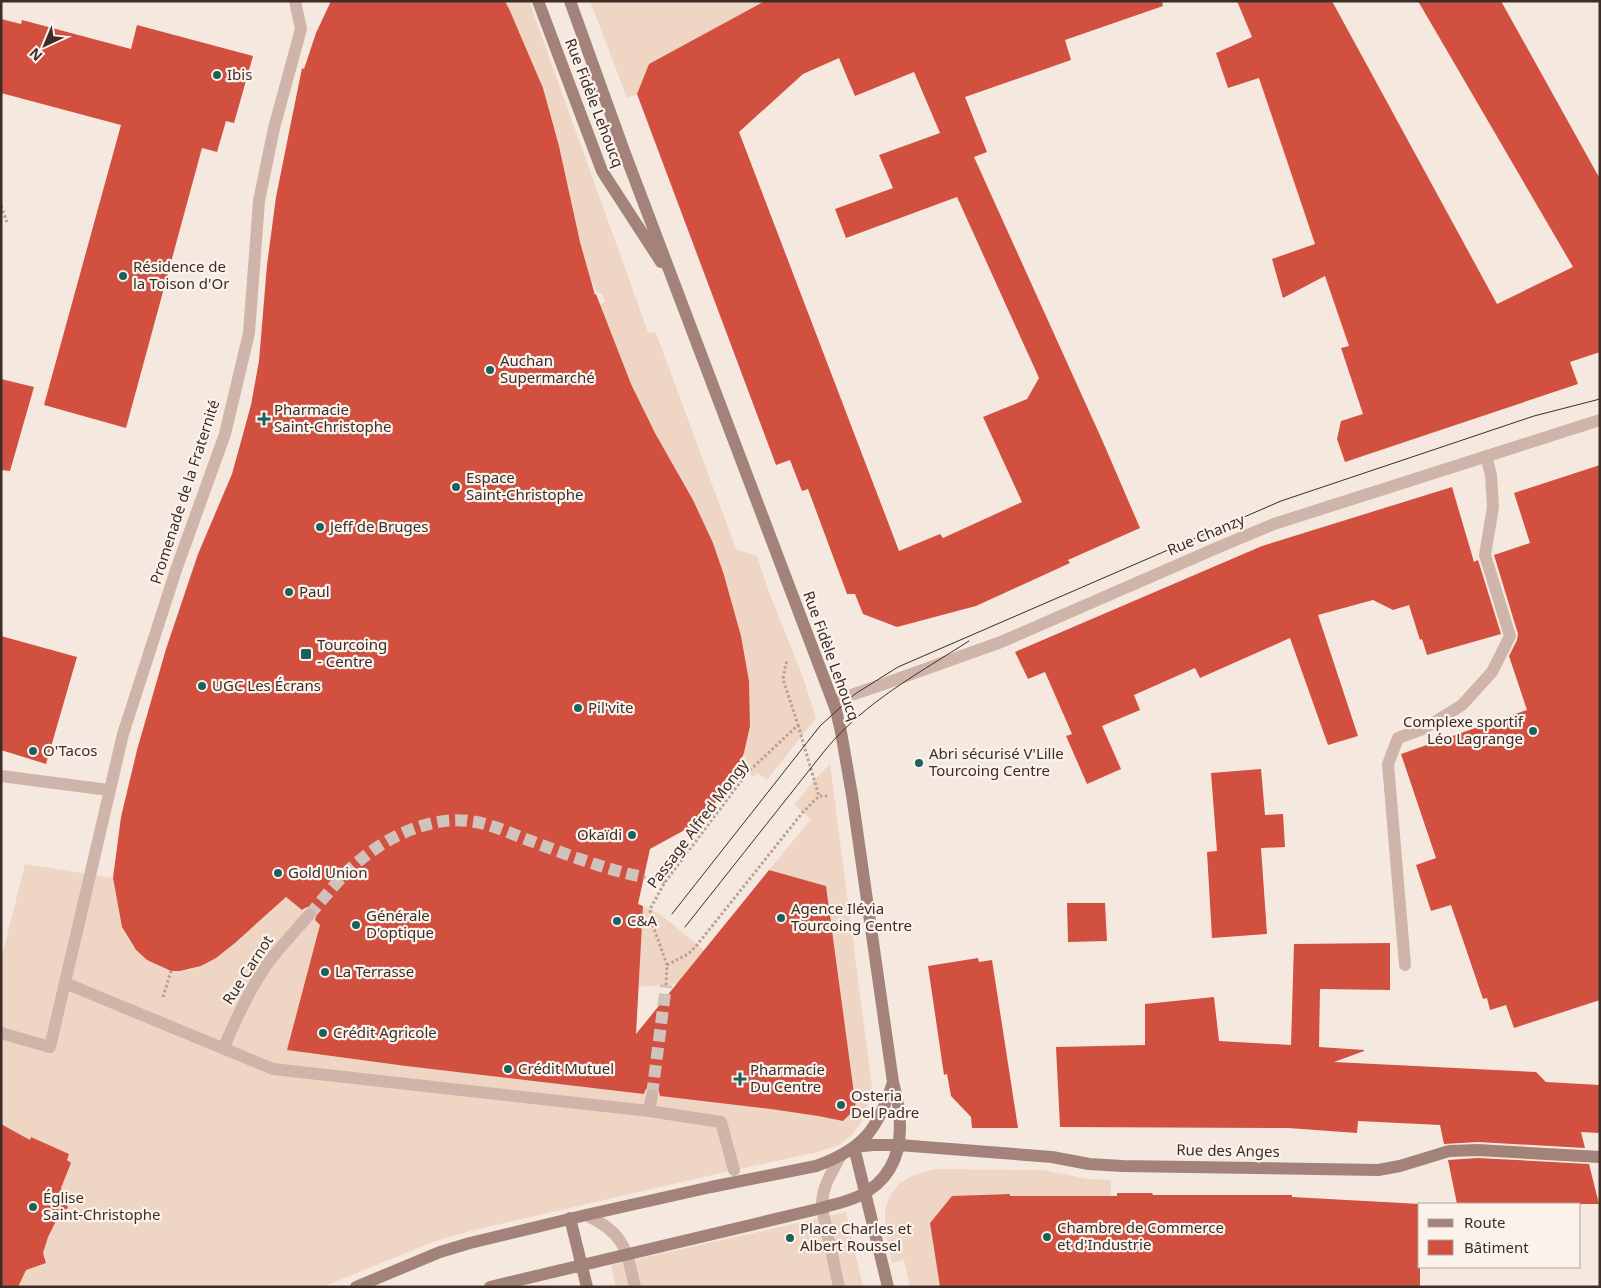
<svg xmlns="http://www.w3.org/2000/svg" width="1601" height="1288" viewBox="0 0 1601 1288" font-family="'Noto Sans',sans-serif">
<rect width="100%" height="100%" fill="#f5e8df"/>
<!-- plaza -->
<path fill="#efd6c4" d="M 505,1 L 529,1 L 648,332 L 656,333 L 736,549 L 757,556 L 769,592 L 803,677 L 816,718 L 767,780 L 757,773 L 753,777 L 739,765 L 744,753 L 750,726 L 749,681 L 741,636 L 724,575 L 713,543 L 693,500 L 655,433 L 631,384 L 600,304 L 605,302 L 602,293 L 597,294 L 590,277 L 580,242 L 559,146 L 543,88 L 530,56 Z
M 590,1 L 766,1 L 649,64 L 637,94 L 627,98 Z
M 830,764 L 872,1087 L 868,1106 L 861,1122 L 852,1135 L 839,1145 L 814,1153 L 734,1170 L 474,1230 L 436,1241 L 322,1287 L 18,1287 L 25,1258 L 41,1264 L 45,1258 L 43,1253 L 44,1250 L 40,1248 L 60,1213 L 64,1211 L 66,1204 L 57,1195 L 71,1163 L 67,1160 L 69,1154 L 31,1137 L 28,1144 L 1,1127 L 1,960 L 25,864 L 113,878 L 122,927 L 128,939 L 136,950 L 147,960 L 171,971 L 190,970 L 201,966 L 216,958 L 286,897 L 333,935 L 305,985 L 289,1042 L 294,1051 L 408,1066 L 774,1109 L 817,1115 L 843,1121 L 856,1108 L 826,886 L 769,870 L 811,819 L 794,805 L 814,780 Z
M 643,906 L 660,914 L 705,951 L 680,984 L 638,987 Z
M 935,1169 L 1043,1170 L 1088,1179 L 1111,1180 L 1111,1196 L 1010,1196 L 1010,1194 L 973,1195 L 959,1200 L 952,1196 L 932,1220 L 937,1226 L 937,1240 L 933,1242 L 940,1287 L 910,1287 L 904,1260 L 892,1263 L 885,1230 L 885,1210 L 890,1195 L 900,1183 L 914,1175 Z
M 846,1212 L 863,1287 L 616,1287 L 611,1265 Z"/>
<!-- building -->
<path fill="#d25040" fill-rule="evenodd" d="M 331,1 L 505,1 L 510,11 L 543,88 L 559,146 L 580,242 L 595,295 L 596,294 L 631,384 L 655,433 L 693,500 L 713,543 L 724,575 L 741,636 L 749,681 L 750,726 L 744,753 L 730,784 L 716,802 L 692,826 L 650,849 L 638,904 L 643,906 L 636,1034 L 769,870 L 826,886 L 856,1108 L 843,1121 L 818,1116 L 771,1109 L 660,1096 L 658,1089 L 653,1087 L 646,1089 L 644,1094 L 406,1066 L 287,1050 L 320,925 L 315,920 L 317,913 L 314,909 L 307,907 L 302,910 L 286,897 L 235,943 L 216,958 L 201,966 L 180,971 L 171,971 L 147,960 L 136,950 L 122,927 L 113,878 L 121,817 L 137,750 L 166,649 L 198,554 L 232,474 L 251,405 L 259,361 L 267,265 L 276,197 L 302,68 L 304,69 L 316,33 Z
M 765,1 L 1162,1 L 1163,6 L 1065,40 L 1071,60 L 965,97 L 987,152 L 974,157 L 1103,442 L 1140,528 L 1068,560 L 1070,563 L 976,606 L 897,627 L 863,614 L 855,594 L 847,594 L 808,489 L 802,491 L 790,460 L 776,465 L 637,94 L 649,64 ZM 839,58 L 855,96 L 914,72 L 940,133 L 879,155 L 893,188 L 835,209 L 846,238 L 957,197 L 1039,378 L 1027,399 L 983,417 L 1022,502 L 943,538 L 940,534 L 899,551 L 739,132 L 803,74 Z
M 1237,1 L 1332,1 L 1497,304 L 1573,267 L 1418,1 L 1501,1 L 1600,179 L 1600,352 L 1570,362 L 1578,384 L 1345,462 L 1337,439 L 1341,421 L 1363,414 L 1341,348 L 1349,346 L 1325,276 L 1283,298 L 1272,259 L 1315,244 L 1259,78 L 1228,88 L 1216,53 L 1252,37 Z
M 1,19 L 21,24 L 22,20 L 131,49 L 137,25 L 253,56 L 234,123 L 226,121 L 217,152 L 202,148 L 126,428 L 44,405 L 121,125 L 1,93 Z
M 1,379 L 34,387 L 10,471 L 1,470 Z
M 1600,465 L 1600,1000 L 1514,1028 L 1506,1005 L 1490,1010 L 1487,998 L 1483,999 L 1451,905 L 1431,911 L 1416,865 L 1436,858 L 1401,754 L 1527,710 L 1509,656 L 1517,640 L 1518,634 L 1494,555 L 1530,543 L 1514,493 Z
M 1452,487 L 1474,562 L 1478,560 L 1501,634 L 1427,655 L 1422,639 L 1420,640 L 1409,605 L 1393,610 L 1373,600 L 1318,615 L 1358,736 L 1328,745 L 1290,638 L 1200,678 L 1195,668 L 1134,695 L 1140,710 L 1102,726 L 1121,769 L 1087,784 L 1066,736 L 1072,734 L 1045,672 L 1028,679 L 1015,652 L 1262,546 Z
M 1,636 L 77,657 L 46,764 L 1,750 Z
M 1261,769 L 1265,815 L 1283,814 L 1285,847 L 1261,848 L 1267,934 L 1212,938 L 1207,852 L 1217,851 L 1211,773 Z
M 1067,903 L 1105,903 L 1107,941 L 1068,942 Z
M 1390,943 L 1390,990 L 1320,989 L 1319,1047 L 1364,1050 L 1364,1051 L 1334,1062 L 1536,1072 L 1546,1082 L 1600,1085 L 1600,1133 L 1581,1132 L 1585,1148 L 1478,1142 L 1444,1144 L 1440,1125 L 1358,1121 L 1357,1133 L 1288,1128 L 1060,1127 L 1056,1047 L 1145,1045 L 1145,1004 L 1214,997 L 1219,1041 L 1291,1045 L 1294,944 Z
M 978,958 L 979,962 L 992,960 L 1018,1128 L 972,1128 L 971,1117 L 951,1096 L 947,1074 L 944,1075 L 928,966 Z
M 1,1124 L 30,1140 L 31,1137 L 69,1154 L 67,1160 L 71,1163 L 61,1188 L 68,1208 L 60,1213 L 48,1237 L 43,1253 L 46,1263 L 26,1270 L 18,1287 L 1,1287 Z
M 1478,1158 L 1589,1164 L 1599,1204 L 1457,1204 L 1448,1160 Z
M 1117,1193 L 1152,1193 L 1153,1195 L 1292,1195 L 1292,1197 L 1420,1204 L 1420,1287 L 940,1287 L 930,1223 L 952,1196 L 1010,1194 L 1010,1196 L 1117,1196 Z"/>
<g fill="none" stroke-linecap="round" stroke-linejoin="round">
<!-- street-tunnel -->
<path stroke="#d0c3bb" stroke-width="12" stroke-dasharray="12 6" stroke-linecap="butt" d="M 309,915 C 326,896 343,873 364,857 C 391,835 433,816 469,821 C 490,823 511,834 531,841 C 568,855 604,869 643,877
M 652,1095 L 666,985"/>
<!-- path -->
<path stroke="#bb9f92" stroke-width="3" stroke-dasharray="2.5 2.5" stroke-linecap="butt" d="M 1,206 L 7,222
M 798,725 L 819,796
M 730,784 L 735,789
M 643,877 L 665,882
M 667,965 L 688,954 L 697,945 L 803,812 L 819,796 L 827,796
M 666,985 L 667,965 L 652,923 L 650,909 L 665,882 L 748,772 L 798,725 L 783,679 L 786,663 L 790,661
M 163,997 L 171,971"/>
<!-- lane -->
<path stroke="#cfb5a9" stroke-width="12" d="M 1405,965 L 1388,764 L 1398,738 L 1425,728 L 1462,705 L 1492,672 L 1510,636 L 1485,555 L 1493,507 L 1491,475 L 1486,456
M 586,1215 C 624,1233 626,1248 635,1287
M 839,1287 L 822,1208 C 821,1188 831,1174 840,1157"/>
<!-- street -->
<path stroke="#cfb5a9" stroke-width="12" d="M 833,701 L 878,686 L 1001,642 L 1219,547 L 1274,524 L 1600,420
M 1,776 L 109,790
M 65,983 L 273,1069 L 649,1111
M 1,1033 L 50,1047 L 123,734 L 176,570 L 225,434 L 249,333 L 259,201 L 274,128 L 301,29 L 295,1
M 224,1047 C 237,1017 251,986 271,959 C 283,944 296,930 309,915
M 652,1095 L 649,1111 L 721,1122 L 734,1170"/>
<!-- secondary -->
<path stroke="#a38379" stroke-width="12" d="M 538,1 L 602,171 L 661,262
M 854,1147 L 873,1145 L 899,1145 L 1052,1157 L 1089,1164 L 1122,1166 L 1378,1170 L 1400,1166 L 1449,1151 L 1478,1150 L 1600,1157
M 854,1147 L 888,1287
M 570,1218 L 587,1287
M 356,1287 L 440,1252 L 470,1243 L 586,1215 L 711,1187 L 816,1166 C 864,1149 878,1129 893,1082
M 490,1287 L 822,1208 C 834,1204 847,1202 859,1196 C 906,1173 905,1125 893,1082 L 852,795 L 841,732 L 836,710 L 624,151 L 570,1"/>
<!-- tram -->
<path stroke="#3c2d29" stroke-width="1" d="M 672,914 L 820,726 L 855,694 L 898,667 L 1281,501 L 1534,416 L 1600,399
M 685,927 L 826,749 C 865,702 919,673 969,641"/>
</g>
<!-- markers -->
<g fill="#1a625d" stroke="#fcf2ec" stroke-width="2">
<circle cx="217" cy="75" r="5"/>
<circle cx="123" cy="276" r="5"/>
<circle cx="490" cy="370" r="5"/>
<path d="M261.5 411.5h5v5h5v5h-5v5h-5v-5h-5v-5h5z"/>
<circle cx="456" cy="487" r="5"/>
<circle cx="320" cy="527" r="5"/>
<circle cx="289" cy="592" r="5"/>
<rect x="300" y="648" width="12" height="12" rx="2.5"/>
<circle cx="202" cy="686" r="5"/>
<circle cx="578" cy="708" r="5"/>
<circle cx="1533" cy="731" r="5"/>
<circle cx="33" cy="751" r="5"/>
<circle cx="919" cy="763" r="5"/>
<circle cx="632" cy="835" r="5"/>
<circle cx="278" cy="873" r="5"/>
<circle cx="781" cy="918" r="5"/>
<circle cx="617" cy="921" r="5"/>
<circle cx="356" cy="925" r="5"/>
<circle cx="325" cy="972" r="5"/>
<circle cx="323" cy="1033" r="5"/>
<circle cx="508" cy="1069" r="5"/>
<path d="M737.5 1071.5h5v5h5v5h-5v5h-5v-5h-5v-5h5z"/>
<circle cx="841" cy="1105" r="5"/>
<circle cx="33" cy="1207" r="5"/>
<circle cx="1047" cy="1237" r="5"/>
<circle cx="790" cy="1238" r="5"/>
</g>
<g text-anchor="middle" stroke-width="4.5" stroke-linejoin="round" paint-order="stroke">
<!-- poi labels -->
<g font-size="15" fill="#3c2d29" stroke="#fcf2ec" text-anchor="start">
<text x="227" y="80">Ibis</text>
<text x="133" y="272">Résidence de<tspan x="133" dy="17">la Toison d'Or</tspan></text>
<text x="500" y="366">Auchan<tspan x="500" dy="17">Supermarché</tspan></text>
<text x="274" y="415">Pharmacie<tspan x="274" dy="17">Saint-Christophe</tspan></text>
<text x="466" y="483">Espace<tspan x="466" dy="17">Saint-Christophe</tspan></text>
<text x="330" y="532">Jeff de Bruges</text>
<text x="299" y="597">Paul</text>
<text x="317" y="650">Tourcoing<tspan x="317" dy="17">- Centre</tspan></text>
<text x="212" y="691">UGC Les Écrans</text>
<text x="588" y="713">Pil'vite</text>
<text x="1523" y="727" text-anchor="end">Complexe sportif<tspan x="1523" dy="17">Léo Lagrange</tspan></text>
<text x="43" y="756">O'Tacos</text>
<text x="929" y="759">Abri sécurisé V'Lille<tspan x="929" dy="17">Tourcoing Centre</tspan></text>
<text x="622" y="840" text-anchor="end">Okaïdi</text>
<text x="288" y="878">Gold Union</text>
<text x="791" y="914">Agence Ilévia<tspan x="791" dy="17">Tourcoing Centre</tspan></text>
<text x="366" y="921">Générale<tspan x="366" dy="17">D'optique</tspan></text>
<text x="627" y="926">C&amp;A</text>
<text x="335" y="977">La Terrasse</text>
<text x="333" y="1038">Crédit Agricole</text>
<text x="518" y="1074">Crédit Mutuel</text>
<text x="750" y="1075">Pharmacie<tspan x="750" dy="17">Du Centre</tspan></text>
<text x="851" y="1101">Osteria<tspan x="851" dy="17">Del Padre</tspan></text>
<text x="43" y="1203">Église<tspan x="43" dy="17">Saint-Christophe</tspan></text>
<text x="1057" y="1233">Chambre de Commerce<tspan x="1057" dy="17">et d'Industrie</tspan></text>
<text x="800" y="1234">Place Charles et<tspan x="800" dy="17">Albert Roussel</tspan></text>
</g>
<!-- street labels -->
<g font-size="15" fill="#3c2d29" stroke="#fcf2ec">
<text transform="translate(594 103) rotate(69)" y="5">Rue Fidèle Lehoucq</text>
<text transform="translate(185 492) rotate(-72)" y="5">Promenade de la Fraternité</text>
<text transform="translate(1206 535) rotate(-23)" y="5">Rue Chanzy</text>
<text transform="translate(831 656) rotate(70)" y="5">Rue Fidèle Lehoucq</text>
<text transform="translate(698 824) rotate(-53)" y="5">Passage Alfred Mongy</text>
<text transform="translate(248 970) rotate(-57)" y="5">Rue Carnot</text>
<text transform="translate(1228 1151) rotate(1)" y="5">Rue des Anges</text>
</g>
</g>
<!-- border -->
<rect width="1601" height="1288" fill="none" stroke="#3c2d29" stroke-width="5"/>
<!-- legend -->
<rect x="1418" y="1203" width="162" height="65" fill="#fcf2ec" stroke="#afa39e"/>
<rect x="1428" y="1219" width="25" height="8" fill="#a38379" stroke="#afa39e"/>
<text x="1464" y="1228" font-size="15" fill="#3c2d29">Route</text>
<rect x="1428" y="1240" width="25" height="15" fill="#d25040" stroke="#afa39e"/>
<text x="1464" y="1253" font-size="15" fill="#3c2d29">Bâtiment</text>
<!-- north arrow -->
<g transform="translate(45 45) rotate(224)" stroke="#fcf2ec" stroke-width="4" paint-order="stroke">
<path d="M0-4L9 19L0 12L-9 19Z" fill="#3c2d29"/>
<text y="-8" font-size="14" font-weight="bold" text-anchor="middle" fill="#3c2d29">N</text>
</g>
</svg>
